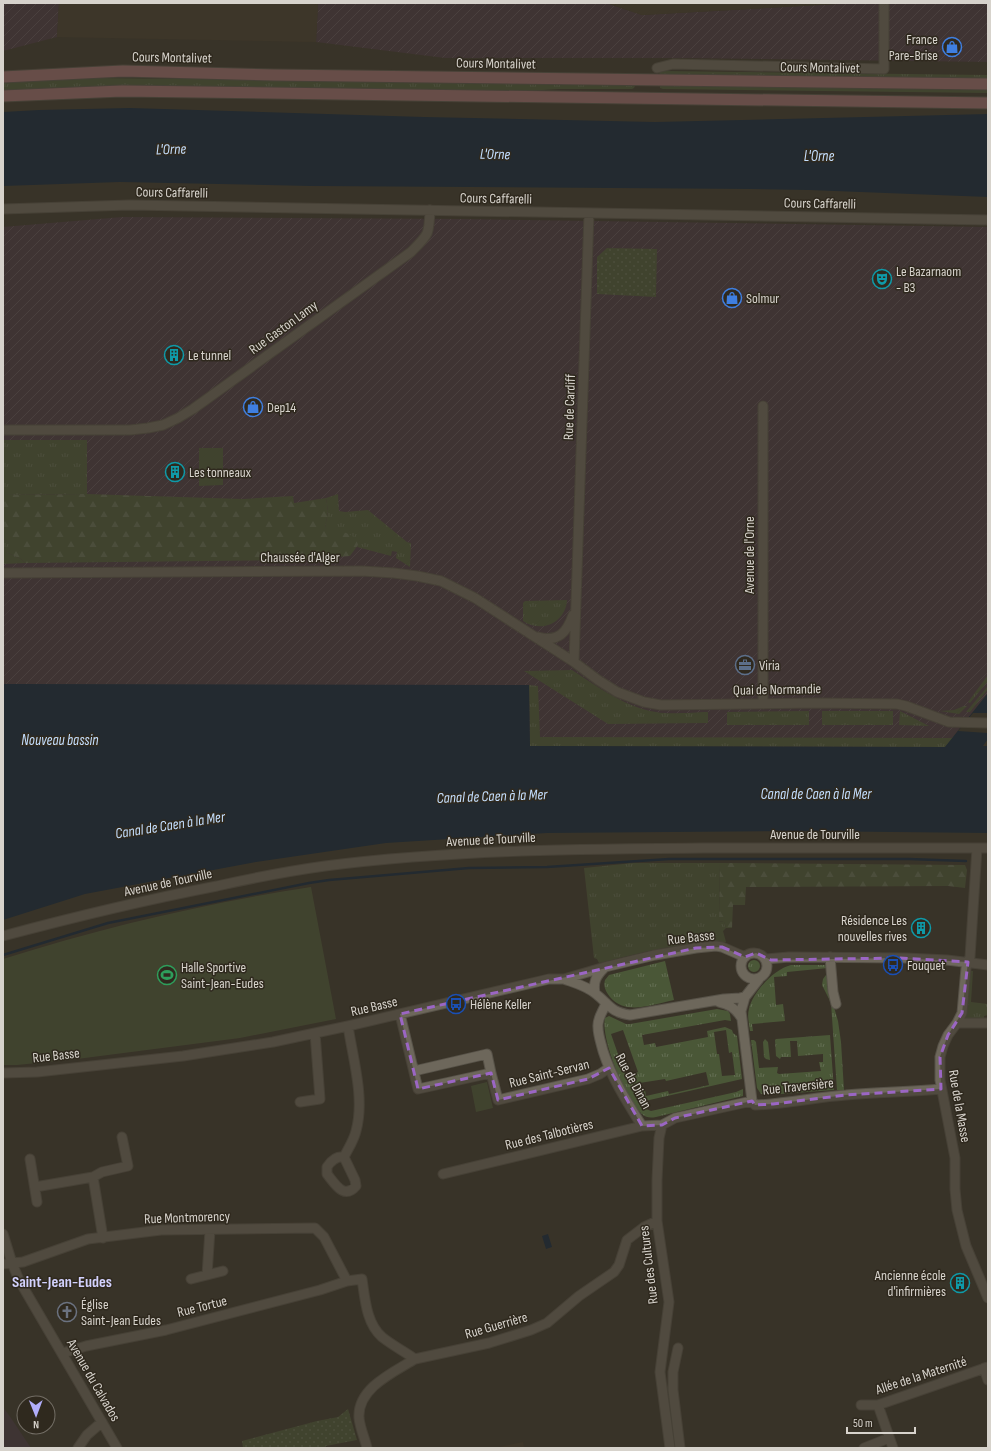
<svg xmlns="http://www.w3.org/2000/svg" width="991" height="1451" viewBox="0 0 991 1451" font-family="'Sofia Sans Condensed',sans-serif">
<defs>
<pattern id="industrial-furrows" width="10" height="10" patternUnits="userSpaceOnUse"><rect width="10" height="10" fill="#473540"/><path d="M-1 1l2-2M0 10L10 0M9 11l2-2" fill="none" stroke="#61515a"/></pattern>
<pattern id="grass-tufts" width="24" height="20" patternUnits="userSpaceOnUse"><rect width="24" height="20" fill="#4a5737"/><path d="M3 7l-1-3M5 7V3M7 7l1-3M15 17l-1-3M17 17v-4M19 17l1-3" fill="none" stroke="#636e53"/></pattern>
<pattern id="forest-firs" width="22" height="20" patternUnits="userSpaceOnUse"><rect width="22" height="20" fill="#4a5737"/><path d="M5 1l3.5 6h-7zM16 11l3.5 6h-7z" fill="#636e53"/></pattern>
<pattern id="park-dots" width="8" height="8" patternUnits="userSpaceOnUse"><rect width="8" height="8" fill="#4a5737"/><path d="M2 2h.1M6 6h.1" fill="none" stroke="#636e53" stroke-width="1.8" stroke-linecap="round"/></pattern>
</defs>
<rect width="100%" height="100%" fill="#393328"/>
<!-- commercial -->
<path fill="#463541" d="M 3,1407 L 11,1418 L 31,1448 L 3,1448 Z"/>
<!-- industrial -->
<path fill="url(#industrial-furrows)" d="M 3,3 L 59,3 L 57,37 L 3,51 Z
M 318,3 L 606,3 L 642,15 L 855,3 L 988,3 L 988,62 L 680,58 L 445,58 L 316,42 Z
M 122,217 L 462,219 L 988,227 L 988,693 L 945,747 L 530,746 L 3,809 L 3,227 Z"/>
<!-- built -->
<path fill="#443b2a" d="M 59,3 L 318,3 L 316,42 L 57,37 Z
M 607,3 L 855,3 L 642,15 Z
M 523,1442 L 524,1448 L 495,1448 Z"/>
<!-- grass -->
<path fill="url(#grass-tufts)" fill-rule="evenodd" d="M 661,71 L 988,75 L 988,79 L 660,75 L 659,72 Z
M 95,78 L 633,84 L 635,86 L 634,88 L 632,89 L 559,89 L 506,92 L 3,91 L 3,82 Z
M 660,85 L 988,88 L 988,93 L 663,89 L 660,88 Z
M 3,440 L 87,440 L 87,494 L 3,495 Z
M 338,494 L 339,511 L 345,512 L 368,510 L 407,542 L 411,543 L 410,567 L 396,558 L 397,552 L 392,551 L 391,556 L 357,547 L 358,545 L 325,528 L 328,511 L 326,498 Z
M 3,539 L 6,540 L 10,545 L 6,552 L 21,559 L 25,563 L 3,564 Z
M 567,600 C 566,622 542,634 523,621 L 523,603 L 525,601 Z
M 572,670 C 598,687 625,707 656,712 C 671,715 693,712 708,712 L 708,723 L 608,724 L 524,671 Z
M 988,675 L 988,681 L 970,703 L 968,702 Z
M 529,685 L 538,686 L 540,737 L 953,738 L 945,747 L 530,746 Z
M 988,686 L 988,689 L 970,712 L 966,712 Z
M 964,706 L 967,706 L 959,714 L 940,711 L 954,710 Z
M 809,711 L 809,725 L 727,725 L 727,712 Z
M 822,711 L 893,711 L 893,725 L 822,725 Z
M 900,711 L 929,726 L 899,725 Z
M 633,863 L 720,863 L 719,921 L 724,922 L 726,928 L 723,931 L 726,942 C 681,941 641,953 599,963 L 597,959 L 594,958 L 584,868 Z
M748 966a6 6 0 1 1 12 0a6 6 0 1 1-12 0Z
M 665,961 L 674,1000 C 653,1004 626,1016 610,997 C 606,992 603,987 605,980 L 609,975 Z
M 791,965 L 828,965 L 828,968 L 787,972 L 787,976 L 774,977 L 776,1005 L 783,1004 L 785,1021 L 752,1024 L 753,1031 L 750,1031 C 749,1023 747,1016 749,1009 C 753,992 774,969 791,965 Z
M 970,971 L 973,971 L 971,1002 L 988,1004 L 988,1015 L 984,1016 L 984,1018 L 965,1020 Z
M 826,975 L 829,975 L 831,997 L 838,1021 L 841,1042 L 844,1090 L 837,1090 L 831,1003 L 822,985 L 823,979 Z
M 717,1009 L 728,1011 L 730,1014 L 731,1021 L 725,1020 L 642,1035 L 644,1045 L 655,1043 L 656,1047 L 708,1037 L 707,1031 L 725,1027 L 732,1030 L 733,1033 L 737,1036 L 742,1079 L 645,1101 L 646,1109 L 651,1111 L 736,1092 L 743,1089 L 743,1096 L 656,1117 C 651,1118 646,1118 642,1114 C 626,1102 600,1037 605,1018 L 609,1016 L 626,1024 L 630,1024 ZM 623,1030 L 638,1072 L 626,1077 L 611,1034 ZM 726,1030 L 729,1053 L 732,1052 L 735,1075 L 722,1076 L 719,1054 L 717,1054 L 714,1032 ZM 706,1072 L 709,1085 L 669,1094 L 668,1091 L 646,1096 L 645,1090 L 635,1092 L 633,1084 L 665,1079 L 666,1081 Z
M 830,1035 L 834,1090 L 767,1095 L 761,1094 L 757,1088 L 751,1040 L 754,1040 L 756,1042 L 759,1068 L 778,1067 L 777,1073 L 779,1074 L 821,1071 L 819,1062 L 823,1062 L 823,1054 L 798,1056 L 797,1041 L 790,1041 L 791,1057 L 781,1057 L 780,1059 L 776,1056 L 775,1040 L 776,1039 Z
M 765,1039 L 768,1042 L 770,1060 L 766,1059 L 764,1057 L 763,1042 Z"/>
<!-- forest -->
<path fill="url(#forest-firs)" d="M 87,494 L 243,499 L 293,496 L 294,503 L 326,498 L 328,511 L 325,528 C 336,531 355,531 358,545 L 350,556 L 297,560 L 25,563 L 21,559 L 6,552 L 9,545 L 6,540 L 3,539 L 3,495 Z
M 720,863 L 965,865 L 967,870 L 965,888 L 948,886 L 746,887 L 745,905 L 733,905 L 732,928 L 726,928 L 724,922 L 719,921 Z"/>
<!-- park -->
<path fill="url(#park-dots)" d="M 607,248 L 657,249 L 656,297 L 597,294 L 597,257 Z
M 348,1409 L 357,1440 L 326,1446 L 325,1448 L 243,1448 L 242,1441 L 317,1421 L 338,1417 Z"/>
<!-- pitch -->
<path fill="#4a5737" d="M 199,448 L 223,448 L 223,485 L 199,486 Z
M 311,887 L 336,1019 L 240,1038 L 77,1059 L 17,1065 L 3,1065 L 3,959 C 104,927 207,903 311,887 Z
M 487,1082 L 493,1108 L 476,1112 L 471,1086 Z"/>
<!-- water -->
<path fill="#09213a" d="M 130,108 L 424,117 L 655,122 L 988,114 L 988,197 L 809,190 L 751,189 L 311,186 L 120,182 L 3,186 L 3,112 L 39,110 Z
M 3,684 L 529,685 L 530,746 L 945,747 L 988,693 L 988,739 L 983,746 L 988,746 L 988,833 L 797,831 L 547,833 L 386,843 L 256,862 L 85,894 L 3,920 Z
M 548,1234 L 552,1247 L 546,1249 L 542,1236 Z"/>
<!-- pier -->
<path fill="#393328" d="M 973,713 L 988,713 L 988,733 L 958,731 Z"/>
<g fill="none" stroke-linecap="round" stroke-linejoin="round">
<!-- stream -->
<path stroke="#09213a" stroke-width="2.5" d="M 3,955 L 108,923 L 309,883 L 329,880 L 469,868 L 547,867 L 669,859 L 909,859 L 966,861"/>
<!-- minor casing -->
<g stroke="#575248" stroke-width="11">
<path id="minor" d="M 657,68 L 673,64 L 884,69 L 884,3
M 3,209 L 130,205 L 988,220
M 763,406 L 763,704
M 3,430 L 130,430 L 148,428 L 163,425 L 178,418 L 193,409 L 411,252 C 429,234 429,235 430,210
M 3,573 L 362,571 L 394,573 L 417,576 L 441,581 L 475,598 L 574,662 L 598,680 L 617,692 L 644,702 L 661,705 L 817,703 L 897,704 L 906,706 L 949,722 L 988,723
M 538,637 C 558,643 567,632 573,615
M 574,662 L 589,213
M 977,848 L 970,957 L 966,968 L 962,1013 L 957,1023 L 948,1035 L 943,1046 L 940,1057 L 940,1080 L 955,1158 L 955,1189 L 957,1210 L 966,1246 L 988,1298
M 3,936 C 74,917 145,900 217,886 C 253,878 289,871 325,866 C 450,850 577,849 703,848 C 798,848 893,848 988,848
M741 966a13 13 0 1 1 26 0a13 13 0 1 1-26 0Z
M 830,957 L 833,992 L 836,1004
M 766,959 L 789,957 L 906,958 L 947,960 L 988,965
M 564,979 C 575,983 587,986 596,994 C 610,1005 610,1012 630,1015 L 724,999 L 740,998 L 745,997
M 595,993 C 593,982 596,976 604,968
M 719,1002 C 729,1004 735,1008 741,1017
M 606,1003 C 603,1012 597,1018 598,1027 C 598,1035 601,1043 603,1051 C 612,1079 627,1102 642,1126
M 400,1014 L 418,1089 L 491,1073 L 498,1100 L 588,1079 L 600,1074 L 609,1068
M 957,1023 L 988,1023
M 414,1071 L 487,1054 L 491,1073
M 3,1073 L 37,1072 L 183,1056 L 273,1042 L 348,1026 L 549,979 L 564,979 L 605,967 L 655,955 L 696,948 L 716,946 L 722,947 L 745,957
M 752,1101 L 741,1011 L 745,997 L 759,979
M 300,1102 L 320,1099 L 315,1033
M 662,1125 L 659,1138 L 657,1180 L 657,1221 L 669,1302 L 660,1372 L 670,1448
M 344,1157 C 337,1156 331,1161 327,1167 L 327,1174 C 335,1184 344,1200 356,1186 L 355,1180 L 344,1157 C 348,1149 354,1140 356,1131 C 365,1099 353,1059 348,1026
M 30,1159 L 37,1202
M 443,1174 L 642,1126 L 662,1125 L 675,1118 L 752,1101 L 755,1105 C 786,1104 816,1097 846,1095 C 878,1092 909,1092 941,1089
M 93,1177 L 103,1238
M 35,1187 L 93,1177 L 102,1172 L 128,1166 L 122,1137
M 3,1234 L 12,1263 L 19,1280 L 117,1448
M 3,1264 L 23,1262 L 88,1239 L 161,1230 L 315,1228 L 324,1237 L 347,1281
M 207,1275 L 210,1230
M 191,1279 L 223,1271
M 678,1348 L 673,1372 L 673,1390 L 680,1448
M 63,1353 L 86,1346 L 166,1330 L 320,1290 L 347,1281 L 362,1279 C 365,1298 366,1323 382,1337 C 392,1345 405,1352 415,1359 L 489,1343 L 531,1330 L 547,1323 L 579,1296 L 614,1272 L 619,1265 L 627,1240 L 644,1227 L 657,1221
M 984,1368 L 988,1380
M 861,1405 L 878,1405 L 988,1367
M 878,1405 L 893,1448
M 78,1448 L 87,1435 L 102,1422
M 367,1448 C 365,1439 360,1428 359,1418 C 357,1388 394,1372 415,1359
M 864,1448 L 889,1438"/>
</g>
<!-- major casing -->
<g stroke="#575248" stroke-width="13">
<path id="major" d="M 3,77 L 123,71 L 274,75 L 988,84
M 3,96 L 122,91 L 988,103"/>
</g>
<!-- minor -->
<use href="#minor" stroke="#6d675b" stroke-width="9"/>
<!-- major -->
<use href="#major" stroke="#a16e70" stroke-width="11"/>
</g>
<!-- marked area -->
<path d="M0 0H991V1451H0ZM 722,947 L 745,957 L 756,953 L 771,960 L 898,958 L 968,962 L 962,1013 L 948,1035 L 940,1057 L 941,1089 L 846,1095 L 773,1104 L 755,1105 L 752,1101 L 675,1118 L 662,1125 L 642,1126 L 609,1068 L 588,1079 L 498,1100 L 491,1073 L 418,1089 L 400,1014 L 696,948 Z" fill="#393328" fill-opacity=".55" fill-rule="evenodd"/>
<path fill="none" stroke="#9b66c4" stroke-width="3" stroke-dasharray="8 5" stroke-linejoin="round" d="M 722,947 L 745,957 L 756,953 L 771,960 L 898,958 L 968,962 L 962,1013 L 948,1035 L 940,1057 L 941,1089 L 846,1095 L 773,1104 L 755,1105 L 752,1101 L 675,1118 L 662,1125 L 642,1126 L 609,1068 L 588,1079 L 498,1100 L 491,1073 L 418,1089 L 400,1014 L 696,948 Z"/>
<!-- icons -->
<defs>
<g id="shop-ring" transform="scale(1)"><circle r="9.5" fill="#2f291e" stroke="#3f7fe0" stroke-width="1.5"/><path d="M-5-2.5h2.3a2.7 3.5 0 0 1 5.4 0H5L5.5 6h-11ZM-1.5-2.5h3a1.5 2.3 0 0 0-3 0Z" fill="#3f7fe0"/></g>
<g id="theatre-ring" transform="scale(1)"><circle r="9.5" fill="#2f291e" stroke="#0f9aa8" stroke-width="1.5"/><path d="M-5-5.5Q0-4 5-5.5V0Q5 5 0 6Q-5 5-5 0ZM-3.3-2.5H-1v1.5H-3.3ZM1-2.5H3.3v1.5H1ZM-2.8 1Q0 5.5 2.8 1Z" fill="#0f9aa8"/></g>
<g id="building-ring" transform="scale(1)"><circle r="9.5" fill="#2f291e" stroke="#0f9aa8" stroke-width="1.5"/><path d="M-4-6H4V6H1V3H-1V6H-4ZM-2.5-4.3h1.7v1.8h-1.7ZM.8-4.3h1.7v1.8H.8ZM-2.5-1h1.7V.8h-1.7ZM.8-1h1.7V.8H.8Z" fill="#0f9aa8"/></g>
<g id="office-ring" transform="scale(1)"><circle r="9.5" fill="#2f291e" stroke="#5c6f8a" stroke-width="1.5"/><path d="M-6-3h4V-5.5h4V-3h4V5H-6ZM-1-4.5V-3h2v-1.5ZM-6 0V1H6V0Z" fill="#5c6f8a"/></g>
<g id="bus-ring" transform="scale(1)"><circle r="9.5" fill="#2f291e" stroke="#1a4fb4" stroke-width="1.5"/><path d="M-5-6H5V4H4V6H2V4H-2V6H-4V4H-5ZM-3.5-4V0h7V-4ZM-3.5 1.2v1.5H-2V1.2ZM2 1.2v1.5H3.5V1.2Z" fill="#1a4fb4"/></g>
<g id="stadium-ring" transform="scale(1)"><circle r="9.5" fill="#2f291e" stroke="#2e9e5b" stroke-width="1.5"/><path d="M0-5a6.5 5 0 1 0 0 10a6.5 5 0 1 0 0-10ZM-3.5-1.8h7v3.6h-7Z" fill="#2e9e5b"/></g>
<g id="church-ring" transform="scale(1)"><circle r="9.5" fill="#2f291e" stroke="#6b7280" stroke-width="1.5"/><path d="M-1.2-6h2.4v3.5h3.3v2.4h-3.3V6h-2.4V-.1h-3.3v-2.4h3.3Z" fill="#6b7280"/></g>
</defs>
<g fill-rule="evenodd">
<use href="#shop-ring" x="952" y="47"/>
<use href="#theatre-ring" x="882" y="279"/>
<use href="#shop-ring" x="732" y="298"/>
<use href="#building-ring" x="174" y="355"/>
<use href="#shop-ring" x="253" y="407"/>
<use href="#building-ring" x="175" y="472"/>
<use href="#office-ring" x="745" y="665"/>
<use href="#building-ring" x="921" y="928"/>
<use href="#bus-ring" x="893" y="965"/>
<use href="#stadium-ring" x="167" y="975"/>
<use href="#bus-ring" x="456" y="1004"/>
<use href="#building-ring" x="960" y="1283"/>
<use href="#church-ring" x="67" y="1312"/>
</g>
<g text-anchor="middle" stroke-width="3" stroke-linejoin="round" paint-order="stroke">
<!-- poi labels -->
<g font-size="14" fill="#d7d3cc" stroke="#2f291e" text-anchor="start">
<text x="938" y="44" text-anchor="end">France<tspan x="938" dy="16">Pare-Brise</tspan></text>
<text x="896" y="276">Le Bazarnaom<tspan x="896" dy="16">- B3</tspan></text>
<text x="746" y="303">Solmur</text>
<text x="188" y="360">Le tunnel</text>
<text x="267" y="412">Dep14</text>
<text x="189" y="477">Les tonneaux</text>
<text x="759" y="670">Viria</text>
<text x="907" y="925" text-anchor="end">Résidence Les<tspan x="907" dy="16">nouvelles rives</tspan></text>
<text x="907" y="970">Fouquet</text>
<text x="181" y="972">Halle Sportive<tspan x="181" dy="16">Saint-Jean-Eudes</tspan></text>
<text x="470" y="1009">Hélène Keller</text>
<text x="946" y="1280" text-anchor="end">Ancienne école<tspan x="946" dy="16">d'infirmières</tspan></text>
<text x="81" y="1309">Église<tspan x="81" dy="16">Saint-Jean Eudes</tspan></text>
</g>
<!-- street labels -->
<g font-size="14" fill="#d7d3cc" stroke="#2f291e">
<text transform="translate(172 57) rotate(1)" y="5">Cours Montalivet</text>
<text transform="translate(496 63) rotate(1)" y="5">Cours Montalivet</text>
<text transform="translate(820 67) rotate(1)" y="5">Cours Montalivet</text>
<text transform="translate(172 192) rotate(1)" y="5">Cours Caffarelli</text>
<text transform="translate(496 198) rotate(1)" y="5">Cours Caffarelli</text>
<text transform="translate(820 203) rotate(1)" y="5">Cours Caffarelli</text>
<text transform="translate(283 327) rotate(-36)" y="5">Rue Gaston Lamy</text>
<text transform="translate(569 407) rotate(-88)" y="5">Rue de Cardiff</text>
<text transform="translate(749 555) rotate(-90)" y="5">Avenue de l'Orne</text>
<text x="300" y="562">Chaussée d'Alger</text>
<text transform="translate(777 689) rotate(-1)" y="5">Quai de Normandie</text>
<text x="815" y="839">Avenue de Tourville</text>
<text transform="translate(491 839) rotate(-3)" y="5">Avenue de Tourville</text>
<text transform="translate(168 882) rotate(-12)" y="5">Avenue de Tourville</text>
<text transform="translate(691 937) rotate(-6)" y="5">Rue Basse</text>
<text transform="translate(374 1006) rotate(-13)" y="5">Rue Basse</text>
<text transform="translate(56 1055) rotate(-6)" y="5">Rue Basse</text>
<text transform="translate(549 1073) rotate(-14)" y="5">Rue Saint-Servan</text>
<text transform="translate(634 1081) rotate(62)" y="5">Rue de Dinan</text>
<text transform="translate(798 1086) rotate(-6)" y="5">Rue Traversière</text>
<text transform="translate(960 1106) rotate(80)" y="5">Rue de la Masse</text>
<text transform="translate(549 1134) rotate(-14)" y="5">Rue des Talbotières</text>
<text transform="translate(187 1217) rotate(-2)" y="5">Rue Montmorency</text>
<text transform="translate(648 1265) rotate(-97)" y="5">Rue des Cultures</text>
<text transform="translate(202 1306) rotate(-14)" y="5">Rue Tortue</text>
<text transform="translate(496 1325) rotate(-16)" y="5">Rue Guerrière</text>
<text transform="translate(921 1375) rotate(-18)" y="5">Allée de la Maternité</text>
<text transform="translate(94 1380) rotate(60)" y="5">Avenue du Calvados</text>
</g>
<!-- water labels -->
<g font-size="15" font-style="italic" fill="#c4dfff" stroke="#2f291e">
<text transform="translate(171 149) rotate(-2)" y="5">L'Orne</text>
<text transform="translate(495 154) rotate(1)" y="5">L'Orne</text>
<text x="819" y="161">L'Orne</text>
<text x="60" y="745">Nouveau bassin</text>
<text x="816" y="799">Canal de Caen à la Mer</text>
<text transform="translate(492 796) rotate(-2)" y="5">Canal de Caen à la Mer</text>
<text transform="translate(170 825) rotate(-9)" y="5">Canal de Caen à la Mer</text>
</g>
<!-- quarter labels -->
<g font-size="16" font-weight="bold" fill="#d3d2fe" stroke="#2f291e">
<text x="62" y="1287">Saint-Jean-Eudes</text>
</g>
</g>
<!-- border -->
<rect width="991" height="1451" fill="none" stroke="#d7d3cc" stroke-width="8"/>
<!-- north arrow -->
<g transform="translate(36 1415) rotate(179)"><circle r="19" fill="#2f291e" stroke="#726d64"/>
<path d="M0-3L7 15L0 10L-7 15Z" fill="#b1adfa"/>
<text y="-6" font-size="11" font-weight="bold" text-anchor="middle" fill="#d7d3cc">N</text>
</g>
<!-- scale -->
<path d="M847 1427v6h68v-6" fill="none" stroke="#d7d3cc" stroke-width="2"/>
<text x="853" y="1427" font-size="12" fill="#d7d3cc" stroke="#2f291e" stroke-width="3" paint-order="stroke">50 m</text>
</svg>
